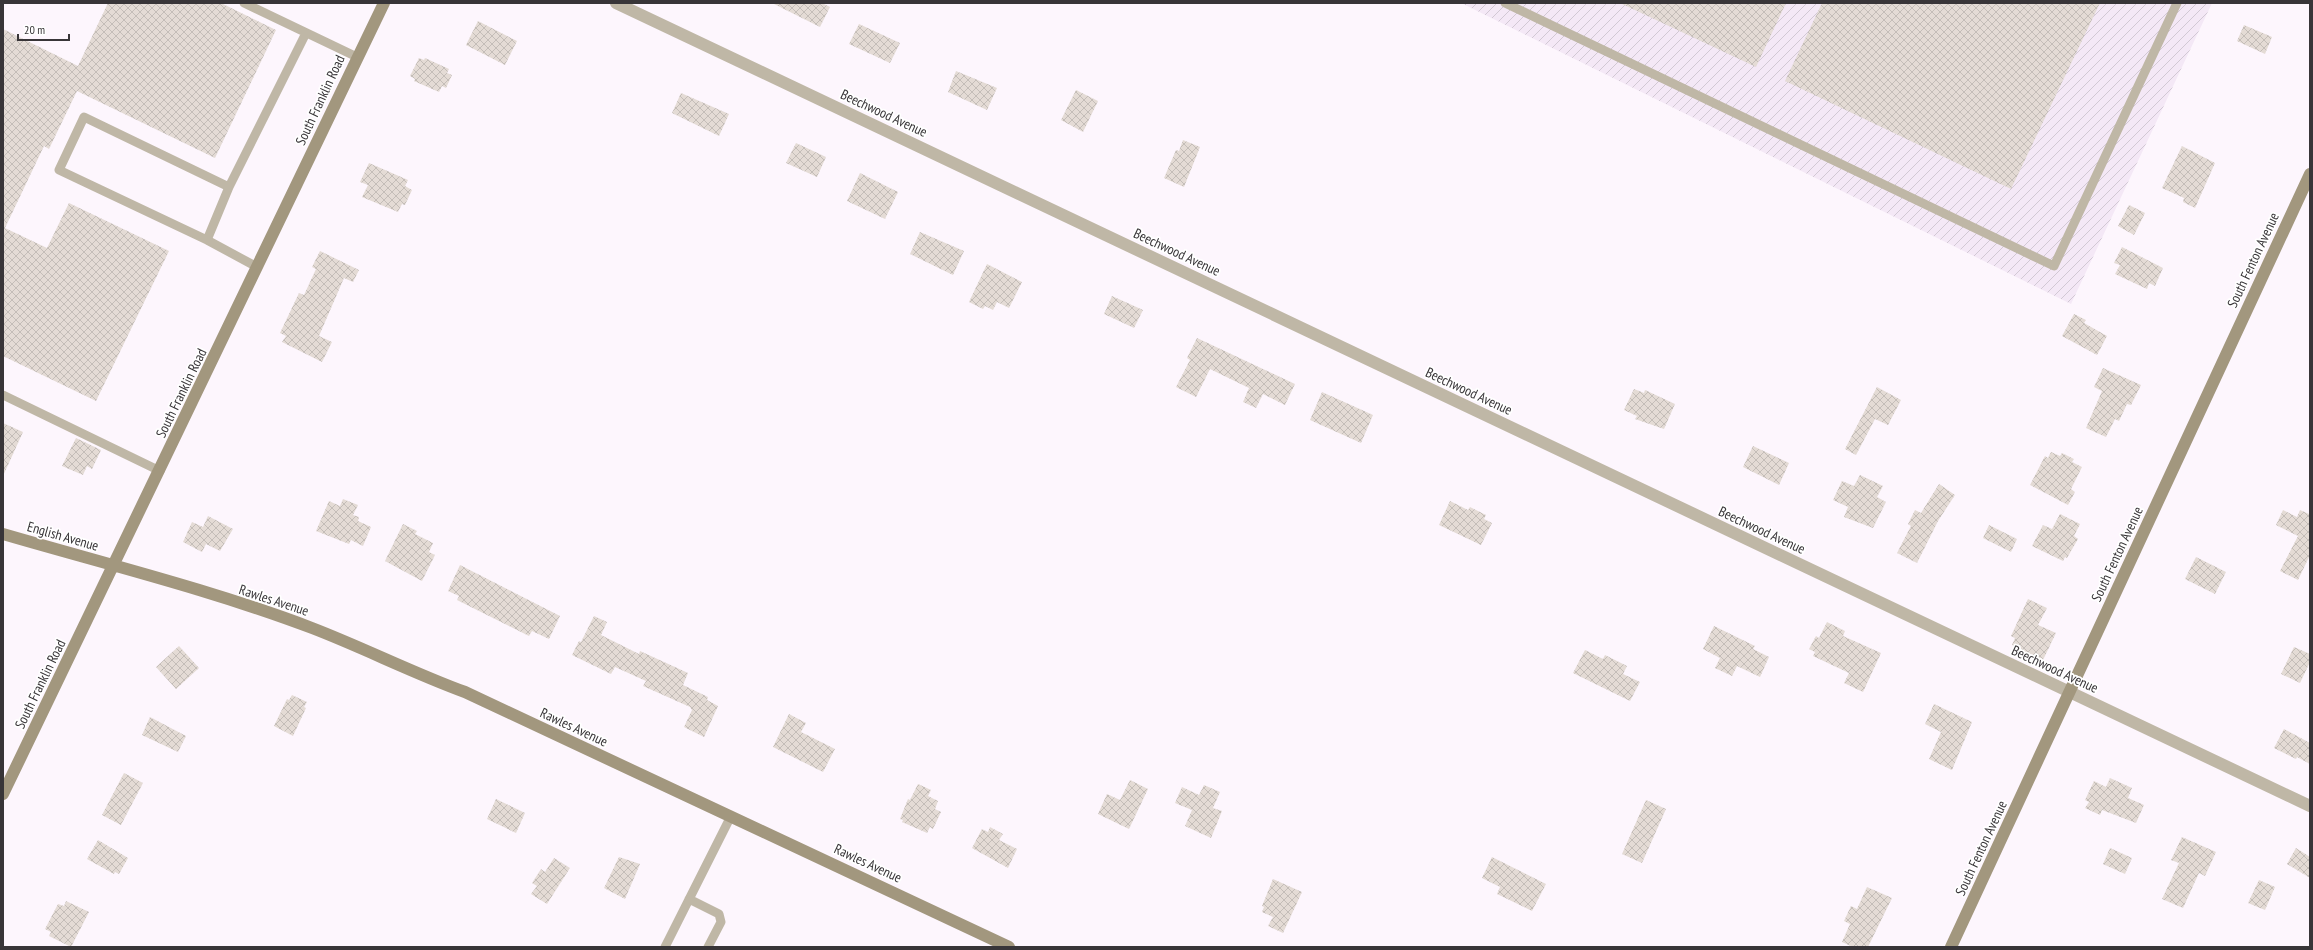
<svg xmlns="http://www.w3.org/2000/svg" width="2313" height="950" viewBox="0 0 2313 950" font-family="'PT Sans Narrow',sans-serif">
<defs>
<pattern id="industrial-furrows" width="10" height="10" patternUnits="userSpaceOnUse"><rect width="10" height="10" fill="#f4e8f6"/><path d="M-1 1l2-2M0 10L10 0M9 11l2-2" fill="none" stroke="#d2c8d4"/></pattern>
<pattern id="building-cross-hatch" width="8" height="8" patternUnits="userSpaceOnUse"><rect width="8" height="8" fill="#e4dbd5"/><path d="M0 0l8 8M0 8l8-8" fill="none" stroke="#c4bdb8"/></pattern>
</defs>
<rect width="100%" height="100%" fill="#fdf6fd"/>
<!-- industrial -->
<path fill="url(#industrial-furrows)" d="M 1461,3 L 2212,3 L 2071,304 Z"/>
<!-- building -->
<path fill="url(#building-cross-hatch)" d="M 108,3 L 221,3 L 276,30 L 215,158 L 77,91 L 49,149 L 44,146 L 5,228 L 47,248 L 69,203 L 169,251 L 96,401 L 3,356 L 3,29 L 78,66 Z
M 772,3 L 822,3 L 830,7 L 820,27 Z
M 1620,3 L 1786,3 L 1756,67 Z
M 1822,3 L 2100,3 L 2011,189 L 1785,81 Z
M 478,21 L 517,41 L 505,65 L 466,45 Z
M 859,24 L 900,43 L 890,63 L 849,44 Z
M 2244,25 L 2272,37 L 2265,54 L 2237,41 Z
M 419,58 L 424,60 L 425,58 L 449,69 L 447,73 L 452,75 L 446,88 L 442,86 L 439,92 L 414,81 L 415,79 L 410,76 Z
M 956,71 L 997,88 L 987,110 L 948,92 Z
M 1076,90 L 1098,101 L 1083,132 L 1061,120 Z
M 681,93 L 729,114 L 719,136 L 672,113 Z
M 1183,140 L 1200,147 L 1184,187 L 1164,178 L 1176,150 L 1179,151 Z
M 796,143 L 826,157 L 817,177 L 786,163 Z
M 2182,146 L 2215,163 L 2195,208 L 2183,202 L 2184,198 L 2162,188 Z
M 369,163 L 408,180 L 405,186 L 412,190 L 405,205 L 402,204 L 398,212 L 362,197 L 368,185 L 360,182 Z
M 860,173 L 898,192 L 885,219 L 847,201 Z
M 2129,205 L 2145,213 L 2134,235 L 2118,226 Z
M 920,232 L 964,251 L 953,275 L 910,254 Z
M 2122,247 L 2163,268 L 2155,286 L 2149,283 L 2147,289 L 2115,274 L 2120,265 L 2114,263 Z
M 320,251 L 359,270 L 353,282 L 344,278 L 319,336 L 332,342 L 322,362 L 282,342 L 286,336 L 280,333 L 299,293 L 304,295 L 316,269 L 312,267 Z
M 987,264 L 1022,282 L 1009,308 L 997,302 L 993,310 L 985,306 L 983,309 L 969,302 Z
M 1112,296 L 1143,310 L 1134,328 L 1104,314 Z
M 2074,314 L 2086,320 L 2084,323 L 2107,336 L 2097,355 L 2062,336 Z
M 1197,338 L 1295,384 L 1285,405 L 1263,394 L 1256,408 L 1243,402 L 1249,388 L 1210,369 L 1196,397 L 1176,387 L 1190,360 L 1187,358 Z
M 2103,368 L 2141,385 L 2131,405 L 2127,404 L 2119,421 L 2115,419 L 2106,437 L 2086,428 L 2102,391 L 2094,387 Z
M 1877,387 L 1901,400 L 1888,425 L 1875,419 L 1856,455 L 1845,449 Z
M 1634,389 L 1644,393 L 1645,390 L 1675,404 L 1664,429 L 1635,419 L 1637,416 L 1624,410 Z
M 1322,392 L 1373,415 L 1361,443 L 1310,420 Z
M 3,423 L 23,432 L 3,476 Z
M 76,438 L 101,450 L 92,469 L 87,466 L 83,475 L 62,466 Z
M 1753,446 L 1789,463 L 1779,485 L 1743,467 Z
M 2051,452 L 2060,456 L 2062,453 L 2074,459 L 2072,462 L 2082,467 L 2071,489 L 2075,492 L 2068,505 L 2030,485 L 2045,456 L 2048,458 Z
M 1860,475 L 1883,486 L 1877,497 L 1886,502 L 1873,528 L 1844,517 L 1848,507 L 1833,500 L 1842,481 L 1854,486 Z
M 1939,484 L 1955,495 L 1938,521 L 1917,563 L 1897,553 L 1911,526 L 1908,524 L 1915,510 L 1921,513 Z
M 343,499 L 358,505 L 353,515 L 359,517 L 358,521 L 371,527 L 363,546 L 351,540 L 349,544 L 316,531 L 329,501 L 340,506 Z
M 1450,501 L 1468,510 L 1470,507 L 1486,515 L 1484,519 L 1492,523 L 1481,545 L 1439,525 Z
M 2283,510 L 2297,517 L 2300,510 L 2309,514 L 2310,512 L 2310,555 L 2298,580 L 2280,571 L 2298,536 L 2276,525 Z
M 2060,514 L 2080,524 L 2074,536 L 2078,539 L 2067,558 L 2065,557 L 2063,561 L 2032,546 L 2043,525 L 2052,529 Z
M 208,516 L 233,529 L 220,551 L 206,544 L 202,552 L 183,542 L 192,522 L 203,527 Z
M 403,524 L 417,531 L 415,534 L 433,543 L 429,552 L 435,555 L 422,581 L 385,561 Z
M 1989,525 L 2017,539 L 2011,552 L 1983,538 Z
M 2196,557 L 2226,572 L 2215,594 L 2185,579 Z
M 460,565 L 560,616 L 549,639 L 532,631 L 529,636 L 457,600 L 459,596 L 448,591 Z
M 2028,599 L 2047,608 L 2038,625 L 2056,633 L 2043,660 L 2012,645 L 2015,638 L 2011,636 Z
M 594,616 L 607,622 L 601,635 L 639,654 L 640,651 L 688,673 L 683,685 L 708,697 L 707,700 L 718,706 L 704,737 L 684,727 L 692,710 L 690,707 L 643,686 L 646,681 L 615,667 L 611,674 L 572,655 L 579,641 L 581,642 Z
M 1827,622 L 1845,631 L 1843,636 L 1881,653 L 1863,692 L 1844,683 L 1849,673 L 1813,656 L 1815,652 L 1809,649 L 1816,636 L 1819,638 Z
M 1714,626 L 1755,646 L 1753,649 L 1769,657 L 1760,677 L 1737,666 L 1732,676 L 1715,668 L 1720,658 L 1703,649 Z
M 179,646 L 199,668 L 176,689 L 156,667 Z
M 2294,647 L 2310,654 L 2310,662 L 2300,683 L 2281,674 Z
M 1585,650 L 1603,659 L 1605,655 L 1627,666 L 1623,674 L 1640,682 L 1630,701 L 1573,673 Z
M 292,695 L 307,702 L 304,707 L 306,708 L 293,736 L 274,726 L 287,699 L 289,700 Z
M 1934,704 L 1972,722 L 1952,770 L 1929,759 L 1941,732 L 1925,724 Z
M 789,714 L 806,723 L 801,732 L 835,749 L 823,772 L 773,747 Z
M 150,717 L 186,736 L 178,752 L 142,735 Z
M 2284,729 L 2310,743 L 2310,764 L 2297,757 L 2296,759 L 2274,748 Z
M 124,773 L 143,783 L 121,825 L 102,815 Z
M 2110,778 L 2132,788 L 2128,798 L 2144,805 L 2136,823 L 2102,810 L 2100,815 L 2085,808 L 2089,802 L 2085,800 L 2094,781 L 2106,787 Z
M 1130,780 L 1148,789 L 1129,829 L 1098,814 L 1107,794 L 1120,800 Z
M 918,784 L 931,790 L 928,796 L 938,801 L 935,809 L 941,812 L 933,829 L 930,827 L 927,833 L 902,822 L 903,820 L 900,819 L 908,799 L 910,800 Z
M 1204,785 L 1220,792 L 1213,808 L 1222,811 L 1211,838 L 1185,826 L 1192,810 L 1175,803 L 1182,787 L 1199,795 Z
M 496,799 L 525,813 L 516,833 L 487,819 Z
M 1646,800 L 1666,809 L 1642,863 L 1622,854 Z
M 990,827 L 1003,834 L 999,840 L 1017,849 L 1008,868 L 972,848 L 982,829 L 988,832 Z
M 2182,837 L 2216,852 L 2205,876 L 2199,873 L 2183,908 L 2162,899 L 2179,863 L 2171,860 Z
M 98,840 L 128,858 L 119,874 L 115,872 L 114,874 L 87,859 Z
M 2110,848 L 2132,858 L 2125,874 L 2103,864 Z
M 2296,848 L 2310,857 L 2310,878 L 2287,864 Z
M 619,857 L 640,864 L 625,899 L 604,888 Z
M 1492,857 L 1546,884 L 1532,911 L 1497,894 L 1500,887 L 1482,878 Z
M 554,858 L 570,868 L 547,904 L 531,894 L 537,886 L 532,883 L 541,869 L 545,872 Z
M 1273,879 L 1302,892 L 1283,933 L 1268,926 L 1273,917 L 1262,912 L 1264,907 L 1262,906 Z
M 2259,880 L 2275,887 L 2265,910 L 2248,903 Z
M 1867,887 L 1892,898 L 1868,947 L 1853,947 L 1842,942 L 1850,924 L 1844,921 L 1851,906 L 1857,909 Z
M 66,901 L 89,912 L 71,947 L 49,936 L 51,932 L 45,929 L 58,904 L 64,906 Z"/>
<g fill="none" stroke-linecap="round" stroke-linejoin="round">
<!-- lane -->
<path stroke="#bfb7a6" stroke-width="9" d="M 244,3 L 357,57
M 1505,3 L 2054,266 L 2177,3
M 229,187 L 306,33
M 207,240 L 229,187 L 84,117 L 59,170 L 207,240 L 257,267
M 3,395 L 160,471
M 689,899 L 719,914 L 721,922 L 708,947
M 665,947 L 731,816"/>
<!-- street -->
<path stroke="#bfb7a6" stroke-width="12" d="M 616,3 L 2310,806"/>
<!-- secondary -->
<path stroke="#a2977e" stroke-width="12" d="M 3,534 C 106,564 212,590 312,628 C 364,648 413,673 465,692 L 1009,947
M 3,794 L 384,3
M 1951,947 L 2310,174"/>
</g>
<g text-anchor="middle" stroke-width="3.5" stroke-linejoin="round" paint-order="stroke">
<!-- street labels -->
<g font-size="14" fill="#383538" stroke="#fff">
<text transform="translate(320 100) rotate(-65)" y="5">South Franklin Road</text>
<text transform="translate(884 113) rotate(25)" y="5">Beechwood Avenue</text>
<text transform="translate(1177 252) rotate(25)" y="5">Beechwood Avenue</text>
<text transform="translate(2253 260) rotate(-65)" y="5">South Fenton Avenue</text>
<text transform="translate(1469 391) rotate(25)" y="5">Beechwood Avenue</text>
<text transform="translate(181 393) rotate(-64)" y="5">South Franklin Road</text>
<text transform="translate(1762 530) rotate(25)" y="5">Beechwood Avenue</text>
<text transform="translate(63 536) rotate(16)" y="5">English Avenue</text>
<text transform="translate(2117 554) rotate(-65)" y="5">South Fenton Avenue</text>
<text transform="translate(274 600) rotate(18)" y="5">Rawles Avenue</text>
<text transform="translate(2055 669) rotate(25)" y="5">Beechwood Avenue</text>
<text transform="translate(40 684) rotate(-64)" y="5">South Franklin Road</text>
<text transform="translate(574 727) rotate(25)" y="5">Rawles Avenue</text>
<text transform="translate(1981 848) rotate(-65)" y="5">South Fenton Avenue</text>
<text transform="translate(868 863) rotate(25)" y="5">Rawles Avenue</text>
</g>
</g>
<!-- border -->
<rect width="2313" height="950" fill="none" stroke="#383538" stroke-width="8"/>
<!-- scale -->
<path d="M18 34v6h51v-6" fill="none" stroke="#383538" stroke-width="2"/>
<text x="24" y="34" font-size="12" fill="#383538" stroke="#ffffff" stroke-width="3" paint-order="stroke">20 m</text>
</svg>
